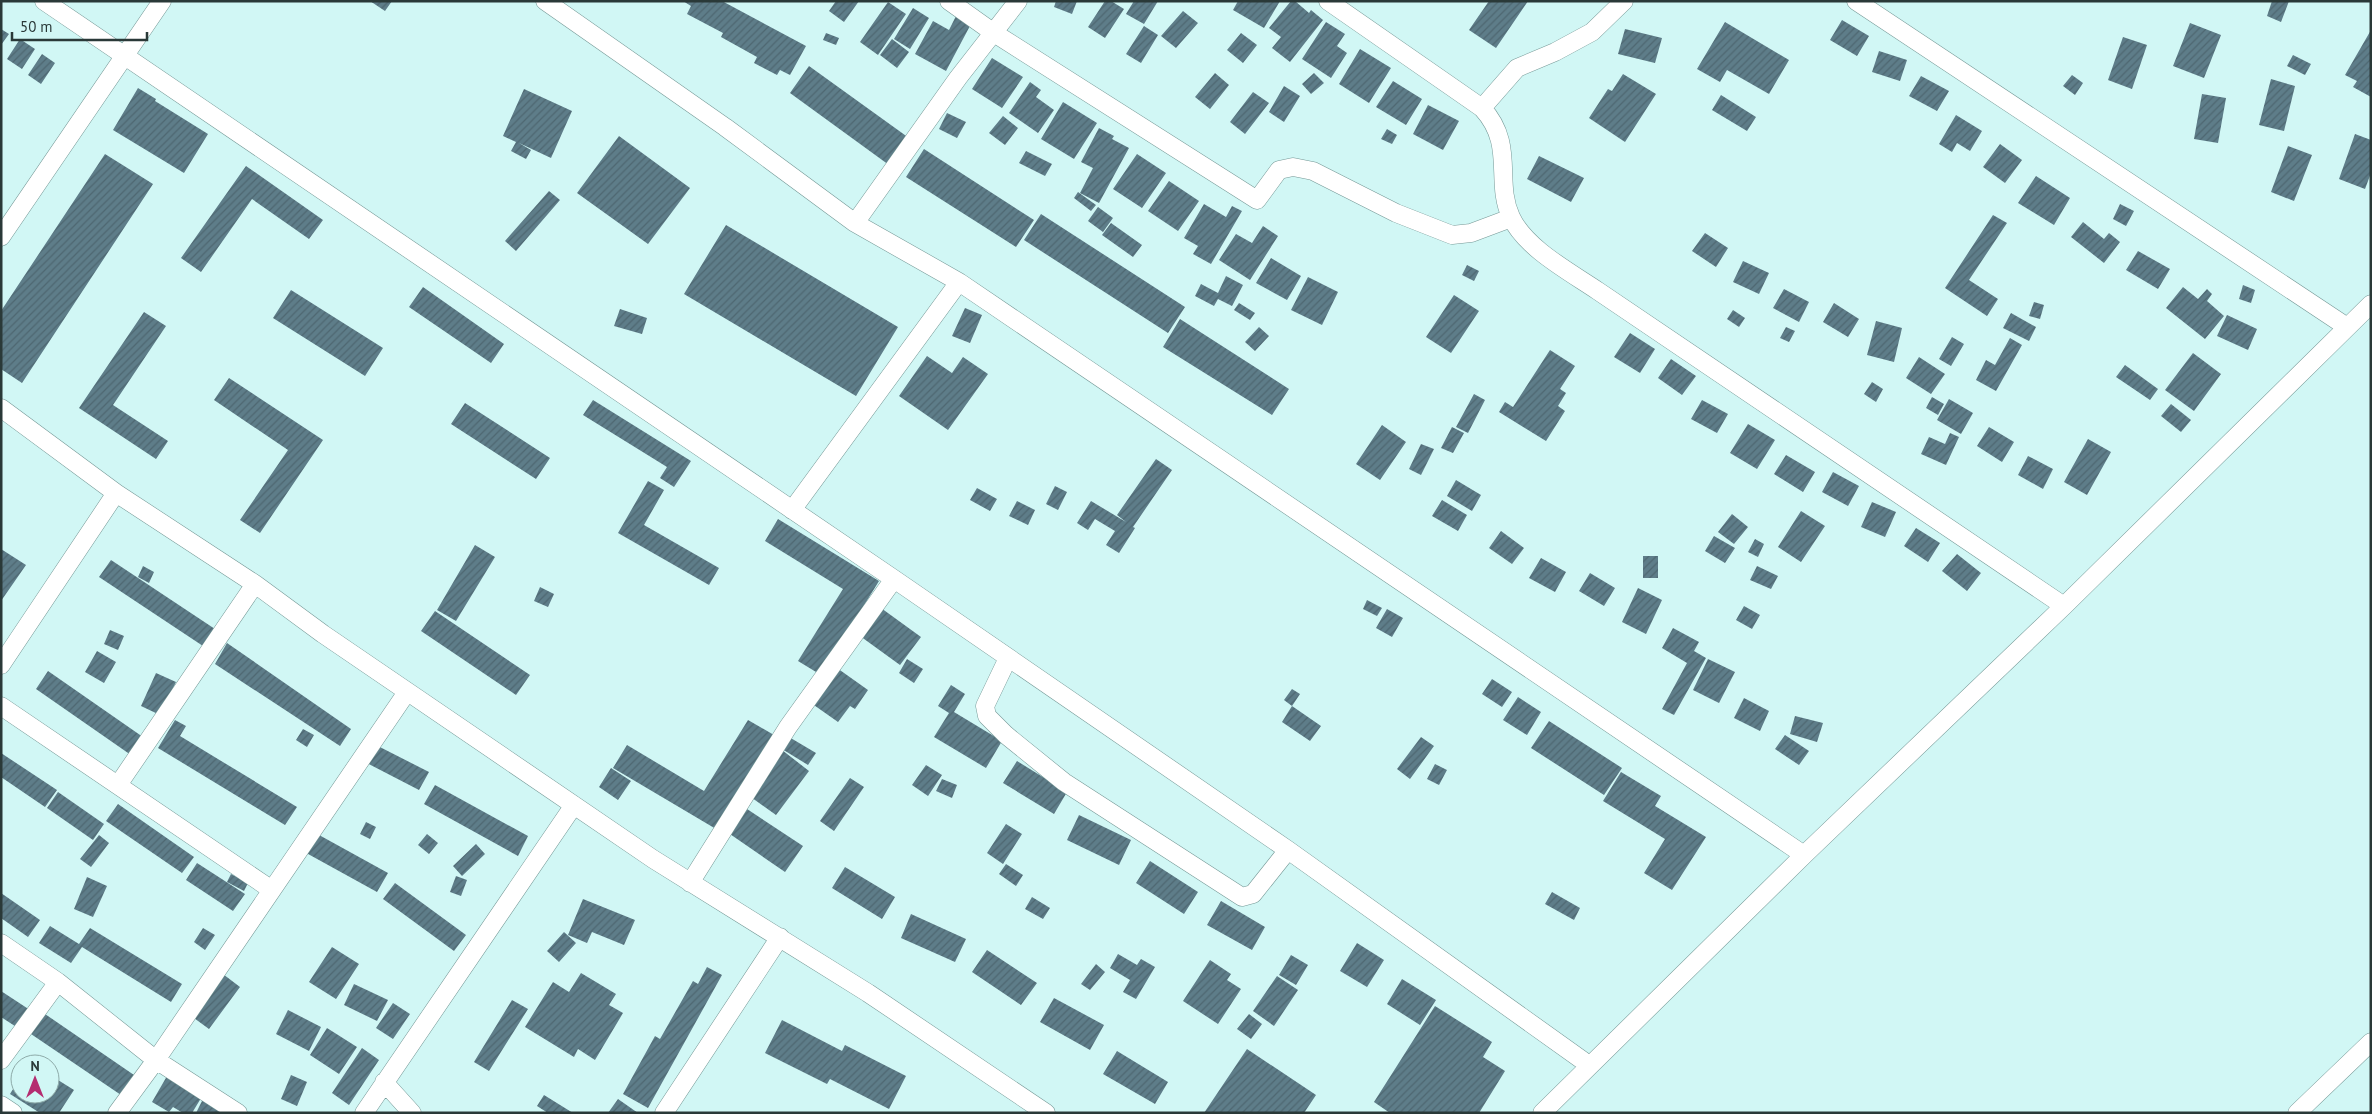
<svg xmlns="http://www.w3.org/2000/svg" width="2372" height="1114" viewBox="0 0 2372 1114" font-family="'PT Sans',sans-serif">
<defs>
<pattern id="building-hatch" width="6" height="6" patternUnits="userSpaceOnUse" patternTransform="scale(1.25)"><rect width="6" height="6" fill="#5e7d89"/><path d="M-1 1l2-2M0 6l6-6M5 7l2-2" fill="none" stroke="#4e6771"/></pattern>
</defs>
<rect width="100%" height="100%" fill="#d1f7f5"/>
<!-- building -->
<path fill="url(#building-hatch)" d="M 370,1 L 392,1 L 385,11 Z
M 683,1 L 722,1 L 806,46 L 790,75 L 780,70 L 777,75 L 754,63 L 757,57 L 721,37 L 723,33 L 687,14 L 691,6 Z
M 836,1 L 859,1 L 844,22 L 829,11 Z
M 1056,1 L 1077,1 L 1072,14 L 1054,7 Z
M 1105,1 L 1111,1 L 1124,9 L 1105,38 L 1088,27 Z
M 1134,1 L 1158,1 L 1144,24 L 1126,14 Z
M 1238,1 L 1280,1 L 1264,28 L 1233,10 Z
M 1291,1 L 1295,1 L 1309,13 L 1311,10 L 1323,20 L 1290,62 L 1272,48 L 1281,37 L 1269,28 Z
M 1489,1 L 1528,1 L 1496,48 L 1469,30 Z
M 2272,1 L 2289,1 L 2281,22 L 2267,16 Z
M 888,2 L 906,14 L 878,55 L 860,42 Z
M 913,8 L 929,18 L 910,49 L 894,39 Z
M 1183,11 L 1198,23 L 1176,48 L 1161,36 Z
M 956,16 L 971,24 L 946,71 L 915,54 L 933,21 L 949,30 Z
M 1842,20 L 1869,36 L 1857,56 L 1830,40 Z
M 1326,22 L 1345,34 L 1337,46 L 1347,53 L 1331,78 L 1302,59 Z
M 1725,22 L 1789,60 L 1769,94 L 1727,70 L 1720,82 L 1697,69 Z
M 2190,23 L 2221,35 L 2204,78 L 2173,66 Z
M 1144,26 L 1158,35 L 1141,63 L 1126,54 Z
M 1,29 L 9,34 L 1,45 Z
M 1625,29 L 1662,38 L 1655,63 L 1618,54 Z
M 2371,30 L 2371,97 L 2353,87 L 2357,81 L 2345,75 Z
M 826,33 L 839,38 L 836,45 L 823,40 Z
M 1241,33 L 1257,45 L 1243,63 L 1227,50 Z
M 2123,37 L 2147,45 L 2132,89 L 2108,80 Z
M 20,39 L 35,49 L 22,69 L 7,59 Z
M 892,39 L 909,52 L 897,68 L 880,55 Z
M 1360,49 L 1391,68 L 1369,103 L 1339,84 Z
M 1879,51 L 1907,60 L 1900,81 L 1872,72 Z
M 42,54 L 55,63 L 41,84 L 28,75 Z
M 2293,55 L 2311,64 L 2305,75 L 2287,66 Z
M 992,58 L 1023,77 L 1002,108 L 972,89 Z
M 809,66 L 909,138 L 889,165 L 790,93 Z
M 1215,73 L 1229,85 L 1210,109 L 1195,97 Z
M 1314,73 L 1324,83 L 1311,94 L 1302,84 Z
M 1623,74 L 1656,94 L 1625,142 L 1589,118 L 1608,89 L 1612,91 Z
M 2072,75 L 2083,83 L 2075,95 L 2063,86 Z
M 1921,76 L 1949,91 L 1937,111 L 1909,96 Z
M 2271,79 L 2295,86 L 2284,131 L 2259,125 Z
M 1393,81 L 1422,99 L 1406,125 L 1376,107 Z
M 1030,82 L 1041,90 L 1036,97 L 1054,110 L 1038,133 L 1009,113 Z
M 1284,86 L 1300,96 L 1284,122 L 1269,112 Z
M 138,88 L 156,99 L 155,101 L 208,134 L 184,173 L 113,130 Z
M 524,89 L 572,111 L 551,158 L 519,143 L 531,150 L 526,159 L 511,151 L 516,142 L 503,136 Z
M 1253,92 L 1269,103 L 1245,134 L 1230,122 Z
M 2202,94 L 2226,98 L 2218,143 L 2194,139 Z
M 1721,95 L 1756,117 L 1747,131 L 1712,110 Z
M 1063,102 L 1097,123 L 1074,159 L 1041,139 Z
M 1428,105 L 1459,121 L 1443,150 L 1413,134 Z
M 947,113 L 966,122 L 957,138 L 939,129 Z
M 1956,115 L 1982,131 L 1970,151 L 1957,143 L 1952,152 L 1939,144 Z
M 1003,116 L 1018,128 L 1005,145 L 989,133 Z
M 1099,128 L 1114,136 L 1112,139 L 1129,148 L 1099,203 L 1080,193 L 1093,168 L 1081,162 Z
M 1387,129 L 1397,135 L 1392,144 L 1381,139 Z
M 2355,134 L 2371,140 L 2371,173 L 2365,189 L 2339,179 Z
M 619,136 L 690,188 L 648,244 L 577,193 Z
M 2000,144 L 2022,160 L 2005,183 L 1983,167 Z
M 2288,146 L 2312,155 L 2294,201 L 2271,192 Z
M 924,149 L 1034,220 L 1016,247 L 906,177 Z
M 1026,151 L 1052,164 L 1045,176 L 1019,163 Z
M 105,154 L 153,184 L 22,383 L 1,369 L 1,311 Z
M 1137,154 L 1166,173 L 1142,208 L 1113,189 Z
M 1539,156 L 1584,178 L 1571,202 L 1527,179 Z
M 246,166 L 323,220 L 309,239 L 252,199 L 201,272 L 181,258 Z
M 2036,176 L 2070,198 L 2054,225 L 2018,203 Z
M 1169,181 L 1199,201 L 1178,231 L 1148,211 Z
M 549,191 L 560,200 L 516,251 L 505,241 Z
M 1078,192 L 1096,205 L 1091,211 L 1074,198 Z
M 1204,204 L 1226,217 L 1232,206 L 1242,211 L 1211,264 L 1193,254 L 1198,246 L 1184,238 Z
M 2120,204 L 2134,211 L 2126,226 L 2113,219 Z
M 1098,207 L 1113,218 L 1103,232 L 1088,221 Z
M 1041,214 L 1185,307 L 1168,333 L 1024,240 Z
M 1993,215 L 2007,223 L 1969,280 L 1998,299 L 1987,316 L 1945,288 Z
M 2083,222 L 2104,239 L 2109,233 L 2120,242 L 2104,263 L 2071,237 Z
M 1111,223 L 1142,245 L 1133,257 L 1102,235 Z
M 726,225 L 898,327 L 856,396 L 684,294 Z
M 1263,226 L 1278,236 L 1250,280 L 1219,260 L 1236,234 L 1252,243 Z
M 1705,233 L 1728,248 L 1716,267 L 1692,251 Z
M 2138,251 L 2170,269 L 2158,289 L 2126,270 Z
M 1271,258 L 1301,276 L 1287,300 L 1256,283 Z
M 1743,261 L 1769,273 L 1759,294 L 1733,282 Z
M 1467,265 L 1479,271 L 1474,281 L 1462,275 Z
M 1226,276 L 1243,285 L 1232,306 L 1218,299 L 1214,306 L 1195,296 L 1201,284 L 1218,293 Z
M 1308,277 L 1338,292 L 1322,325 L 1291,310 Z
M 2243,285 L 2255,290 L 2251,303 L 2239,299 Z
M 423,287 L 504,344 L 491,363 L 409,307 Z
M 2183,287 L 2198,299 L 2207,289 L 2212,294 L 2207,301 L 2224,316 L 2205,339 L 2166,308 Z
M 1784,289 L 1809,302 L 1799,322 L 1773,308 Z
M 291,290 L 383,348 L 365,376 L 273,318 Z
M 1454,295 L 1479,311 L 1451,353 L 1426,337 Z
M 2034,302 L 2044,305 L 2040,319 L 2029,316 Z
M 1239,303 L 1255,313 L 1250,320 L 1234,310 Z
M 1834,303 L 1859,319 L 1848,337 L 1823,322 Z
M 965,308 L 982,315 L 970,343 L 952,336 Z
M 620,309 L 647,318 L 642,334 L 614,326 Z
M 1733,310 L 1745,318 L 1739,327 L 1727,319 Z
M 144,312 L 166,326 L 113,405 L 168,441 L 156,459 L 79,408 Z
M 2011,313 L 2036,327 L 2029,341 L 2003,328 Z
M 2227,315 L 2257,329 L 2248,350 L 2217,336 Z
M 1180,319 L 1289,389 L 1272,415 L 1163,347 Z
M 1876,321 L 1902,328 L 1894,362 L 1867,355 Z
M 1259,327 L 1269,336 L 1255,351 L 1245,342 Z
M 1786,327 L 1795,331 L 1789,342 L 1780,338 Z
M 1630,333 L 1655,349 L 1640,373 L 1614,357 Z
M 1952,337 L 1964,344 L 1951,366 L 1939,359 Z
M 2010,338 L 2022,345 L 1996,391 L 1976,380 L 1986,360 L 1995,365 Z
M 1550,350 L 1575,366 L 1560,389 L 1566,393 L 1558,406 L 1565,411 L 1546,441 L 1499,412 L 1505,402 L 1513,407 Z
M 2193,353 L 2221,374 L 2194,411 L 2165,390 Z
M 927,356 L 952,373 L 963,357 L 988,374 L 948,430 L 899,396 Z
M 1919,357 L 1945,374 L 1931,394 L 1906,378 Z
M 1671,359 L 1696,376 L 1682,395 L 1658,378 Z
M 2125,365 L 2158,389 L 2150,400 L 2116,377 Z
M 229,378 L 323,440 L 260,533 L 240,520 L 288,450 L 214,400 Z
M 1872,382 L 1883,389 L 1876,402 L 1864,394 Z
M 1474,394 L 1485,400 L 1468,433 L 1456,427 Z
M 1932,397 L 1944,404 L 1938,415 L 1926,408 Z
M 1949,399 L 1973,413 L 1961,434 L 1937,420 Z
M 593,400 L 691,461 L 674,487 L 660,478 L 667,467 L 583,415 Z
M 1702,400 L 1728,414 L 1717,433 L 1691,419 Z
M 465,403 L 550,458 L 536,479 L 451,424 Z
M 2171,404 L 2191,420 L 2181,432 L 2161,416 Z
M 1748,424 L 1775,440 L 1757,469 L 1730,453 Z
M 1382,425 L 1406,442 L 1380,480 L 1356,464 Z
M 1452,427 L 1464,433 L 1453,453 L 1441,448 Z
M 1989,427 L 2014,442 L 2002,462 L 1977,446 Z
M 1950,433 L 1959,437 L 1946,465 L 1921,454 L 1929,437 L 1945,444 Z
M 2088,439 L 2111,452 L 2087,495 L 2064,482 Z
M 1421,444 L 1434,449 L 1421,475 L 1409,469 Z
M 1786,455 L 1815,472 L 1803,492 L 1774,474 Z
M 2028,456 L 2053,469 L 2043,489 L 2018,475 Z
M 1156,459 L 1172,470 L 1133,527 L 1135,528 L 1119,553 L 1106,545 L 1115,531 L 1095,519 L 1088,530 L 1077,523 L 1091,501 L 1126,522 L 1117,515 Z
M 1833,472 L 1859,486 L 1848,506 L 1822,492 Z
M 1456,480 L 1481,495 L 1472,511 L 1447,496 Z
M 648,481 L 664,490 L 644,525 L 719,568 L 709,585 L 618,533 Z
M 1055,486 L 1067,492 L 1058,510 L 1046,504 Z
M 977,488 L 997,499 L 990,511 L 970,500 Z
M 1442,500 L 1467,515 L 1458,531 L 1432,516 Z
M 1017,501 L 1035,510 L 1028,525 L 1009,516 Z
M 1872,502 L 1896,512 L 1885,537 L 1861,527 Z
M 1801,511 L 1825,526 L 1801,562 L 1778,547 Z
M 1732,514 L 1748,527 L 1734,544 L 1718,532 Z
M 778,519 L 879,581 L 821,675 L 798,661 L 843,589 L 765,541 Z
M 1916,528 L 1940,543 L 1928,562 L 1904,546 Z
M 1501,531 L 1524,548 L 1512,564 L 1489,548 Z
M 1714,536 L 1735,548 L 1725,563 L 1705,551 Z
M 1755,539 L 1764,544 L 1758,557 L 1748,552 Z
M 475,545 L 495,557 L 456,621 L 437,610 Z
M 1,549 L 26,565 L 1,601 Z
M 1957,554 L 1981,573 L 1967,591 L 1942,571 Z
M 1643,556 L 1658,556 L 1658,578 L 1643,578 Z
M 1541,558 L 1566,572 L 1555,592 L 1529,578 Z
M 111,560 L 218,631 L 206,648 L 99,577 Z
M 143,566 L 154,572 L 149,583 L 138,577 Z
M 1757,566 L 1778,576 L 1771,589 L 1750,580 Z
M 1590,573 L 1615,588 L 1604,606 L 1579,591 Z
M 540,587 L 554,594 L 548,607 L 534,601 Z
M 1638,588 L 1662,600 L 1646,634 L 1622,622 Z
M 1367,600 L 1382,608 L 1377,616 L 1363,609 Z
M 1744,606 L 1760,615 L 1752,629 L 1736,620 Z
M 881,608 L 921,637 L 900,665 L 860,636 Z
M 1387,609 L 1403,618 L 1392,637 L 1376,628 Z
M 435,611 L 530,675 L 516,695 L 421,631 Z
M 1673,628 L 1699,642 L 1694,651 L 1706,658 L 1674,715 L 1662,709 L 1687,663 L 1662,648 Z
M 110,630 L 124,636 L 118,650 L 104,644 Z
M 227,643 L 351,729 L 340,746 L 215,664 Z
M 97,651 L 116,662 L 104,683 L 85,672 Z
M 907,659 L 923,669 L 914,683 L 899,673 Z
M 1708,659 L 1735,672 L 1719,703 L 1693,690 Z
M 837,668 L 868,690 L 855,709 L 850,706 L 838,722 L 811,703 Z
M 48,671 L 153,744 L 141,762 L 36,689 Z
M 156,673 L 176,682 L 160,715 L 141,706 Z
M 1492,679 L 1512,692 L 1502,707 L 1482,694 Z
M 951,685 L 965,694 L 954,712 L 1002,741 L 986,768 L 934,737 L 949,713 L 938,706 Z
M 1292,689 L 1300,694 L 1292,706 L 1284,700 Z
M 1518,697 L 1541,712 L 1527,735 L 1503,720 Z
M 1744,698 L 1769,711 L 1760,731 L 1734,718 Z
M 1292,706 L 1321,726 L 1310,741 L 1282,722 Z
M 1795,716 L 1823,723 L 1817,742 L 1790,734 Z
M 175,720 L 186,726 L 180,736 L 297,807 L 285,825 L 158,748 Z
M 748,720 L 774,735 L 716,829 L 613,768 L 627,745 L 704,791 Z
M 1549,721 L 1622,768 L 1604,795 L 1531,748 Z
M 303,729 L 314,735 L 307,747 L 296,740 Z
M 1785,735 L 1809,751 L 1799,765 L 1775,749 Z
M 789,737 L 816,753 L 808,765 L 782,749 Z
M 1421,737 L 1434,746 L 1410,779 L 1397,769 Z
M 370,742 L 429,772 L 419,790 L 361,760 Z
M 782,750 L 809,771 L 776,815 L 748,795 Z
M 1,753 L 57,790 L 45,807 L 1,777 Z
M 1017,761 L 1067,792 L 1054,814 L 1003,783 Z
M 1435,764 L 1447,770 L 1439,785 L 1427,779 Z
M 926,765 L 942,775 L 928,796 L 912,785 Z
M 611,768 L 631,781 L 618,800 L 599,787 Z
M 1621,772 L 1661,796 L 1655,806 L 1706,837 L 1672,890 L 1644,873 L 1665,839 L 1603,801 Z
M 850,778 L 864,787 L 834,831 L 820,821 Z
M 942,779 L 957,785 L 952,798 L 936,791 Z
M 435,785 L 528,836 L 518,856 L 424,804 Z
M 58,792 L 104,824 L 93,840 L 47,808 Z
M 118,804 L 194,857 L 182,873 L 106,821 Z
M 744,807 L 803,846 L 785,872 L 727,832 Z
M 1079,815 L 1131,840 L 1119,865 L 1067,840 Z
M 366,822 L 376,827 L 370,839 L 360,834 Z
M 1006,824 L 1022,834 L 1003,864 L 987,853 Z
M 310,830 L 388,873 L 377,892 L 299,849 Z
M 427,834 L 438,843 L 429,854 L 418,845 Z
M 99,835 L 109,843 L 91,867 L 80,859 Z
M 476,844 L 485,854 L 462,876 L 453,866 Z
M 1150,861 L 1198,892 L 1184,914 L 1136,883 Z
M 197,863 L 245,894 L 233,911 L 186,880 Z
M 1006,864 L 1023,875 L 1016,886 L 999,874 Z
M 845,867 L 895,897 L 882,919 L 832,888 Z
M 231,874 L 248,883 L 244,891 L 227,882 Z
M 456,876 L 467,880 L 461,896 L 450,892 Z
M 87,877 L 107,886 L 93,917 L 74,909 Z
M 395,883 L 466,935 L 454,951 L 383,899 Z
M 1552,892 L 1580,908 L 1574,920 L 1545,904 Z
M 1,893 L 40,920 L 28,937 L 1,918 Z
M 1032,897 L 1050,908 L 1043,919 L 1025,909 Z
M 583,899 L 635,920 L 624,945 L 592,932 L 587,943 L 568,935 Z
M 1221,901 L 1265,927 L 1252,950 L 1207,925 Z
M 911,914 L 966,939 L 955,962 L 901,938 Z
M 50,926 L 79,944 L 90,928 L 182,984 L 171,1002 L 82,947 L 71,963 L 39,943 Z
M 203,928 L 215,935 L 205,950 L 194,942 Z
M 564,932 L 576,943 L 559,962 L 547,951 Z
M 1357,943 L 1384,960 L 1367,987 L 1340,971 Z
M 332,947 L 359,964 L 336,999 L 309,982 Z
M 987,950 L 1037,983 L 1021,1005 L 972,972 Z
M 1118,954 L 1137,965 L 1141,959 L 1155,967 L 1136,999 L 1123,992 L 1130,980 L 1110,968 Z
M 1291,955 L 1308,965 L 1296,985 L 1279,975 Z
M 1210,960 L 1231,974 L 1227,980 L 1241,989 L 1218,1024 L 1183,1001 Z
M 1096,964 L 1105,972 L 1090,990 L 1081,984 Z
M 707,967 L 722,975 L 648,1108 L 623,1094 L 655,1036 L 660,1039 L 693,981 L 698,984 Z
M 215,968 L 240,987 L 209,1029 L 183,1010 Z
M 581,973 L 616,994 L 609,1005 L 623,1013 L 595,1060 L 578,1049 L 574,1057 L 525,1027 L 553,982 L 569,992 Z
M 1277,976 L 1298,990 L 1274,1026 L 1253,1011 Z
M 1402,979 L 1436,1000 L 1420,1025 L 1387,1004 Z
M 354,984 L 388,1000 L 377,1021 L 344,1005 Z
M 1,991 L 33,1012 L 21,1030 L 1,1017 Z
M 1054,998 L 1104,1025 L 1090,1050 L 1040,1022 Z
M 512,1000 L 528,1009 L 489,1071 L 474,1062 Z
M 393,1003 L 410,1014 L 393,1039 L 376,1028 Z
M 1435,1006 L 1492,1042 L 1483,1057 L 1505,1071 L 1479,1113 L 1390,1113 L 1374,1102 Z
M 288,1010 L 321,1027 L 309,1051 L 276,1034 Z
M 45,1014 L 134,1075 L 121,1095 L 31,1034 Z
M 1249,1014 L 1262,1024 L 1251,1039 L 1237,1029 Z
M 782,1020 L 842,1051 L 845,1045 L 906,1076 L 889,1109 L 830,1079 L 827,1084 L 765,1053 Z
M 327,1028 L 357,1047 L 339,1074 L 310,1055 Z
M 362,1048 L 379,1060 L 349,1105 L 332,1093 Z
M 1247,1049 L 1316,1095 L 1304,1113 L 1204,1113 Z
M 1117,1051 L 1168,1082 L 1155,1104 L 1103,1074 Z
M 174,1064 L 209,1085 L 192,1113 L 183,1113 L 173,1107 L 169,1112 L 152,1102 Z
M 50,1075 L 74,1090 L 59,1113 L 40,1113 L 10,1094 L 20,1078 L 20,1094 L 50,1094 Z
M 291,1075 L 307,1082 L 297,1106 L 281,1099 Z
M 208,1089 L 238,1113 L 196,1113 Z
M 544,1095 L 573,1113 L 548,1113 L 537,1106 Z
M 618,1099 L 638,1113 L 608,1113 Z"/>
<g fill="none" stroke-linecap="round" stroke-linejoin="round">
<!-- minor casing -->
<g stroke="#759896" stroke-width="19">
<path id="minor" d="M 44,1 L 894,579 L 1288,850 L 1589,1065
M 545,1 L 725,127 L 855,223 L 959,282 L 1804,855
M 949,1 L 994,33 L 1257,200 L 1279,170 L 1293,167 L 1313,171 L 1396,213 L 1452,235 L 1471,233 L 1511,218
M 1328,1 L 1482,108 C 1516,145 1494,181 1511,217 C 1525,248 1570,272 1598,291 L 2064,606
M 1856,1 L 2347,327
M 1482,108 L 1517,68 L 1555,52 L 1592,32 L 1624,1
M 855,223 L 958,78 L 1018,1
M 1,237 L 162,1
M 1,408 L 116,493 L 255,584 L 323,634 L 653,859 L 868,993 L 1046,1113
M 792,510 L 959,282
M 1008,658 L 985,706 L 987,716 L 1006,735 L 1064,782 L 1242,897 L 1253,894 L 1288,850
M 1,665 L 116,493
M 1,706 L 272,890
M 118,785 L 255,584
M 690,883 L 788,727 L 894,579
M 1,943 L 58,982 L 156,1060 L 238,1113
M 1,1060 L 58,982
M 384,1082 L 412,1113
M 1,1105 L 13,1113
M 117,1113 L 156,1060 L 407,692
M 364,1113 L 574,805
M 664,1113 L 780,937
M 1542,1113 L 1804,855 L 2064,606 L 2371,304
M 2297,1113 L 2371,1042"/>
</g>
<!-- minor -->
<use href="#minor" stroke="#fff" stroke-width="18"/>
</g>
<!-- border -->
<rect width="2372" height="1114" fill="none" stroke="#2a3938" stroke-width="5"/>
<!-- north arrow -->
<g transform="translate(35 1079)"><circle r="24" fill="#d1f7f5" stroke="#8eaba9"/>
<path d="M0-4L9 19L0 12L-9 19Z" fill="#b42d70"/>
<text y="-8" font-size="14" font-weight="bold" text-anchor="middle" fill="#2a3938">N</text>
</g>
<!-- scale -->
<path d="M12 32v8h135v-8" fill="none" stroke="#2a3938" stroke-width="2.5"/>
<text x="20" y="32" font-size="15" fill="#2a3938" stroke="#d1f7f5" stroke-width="4" paint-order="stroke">50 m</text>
</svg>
